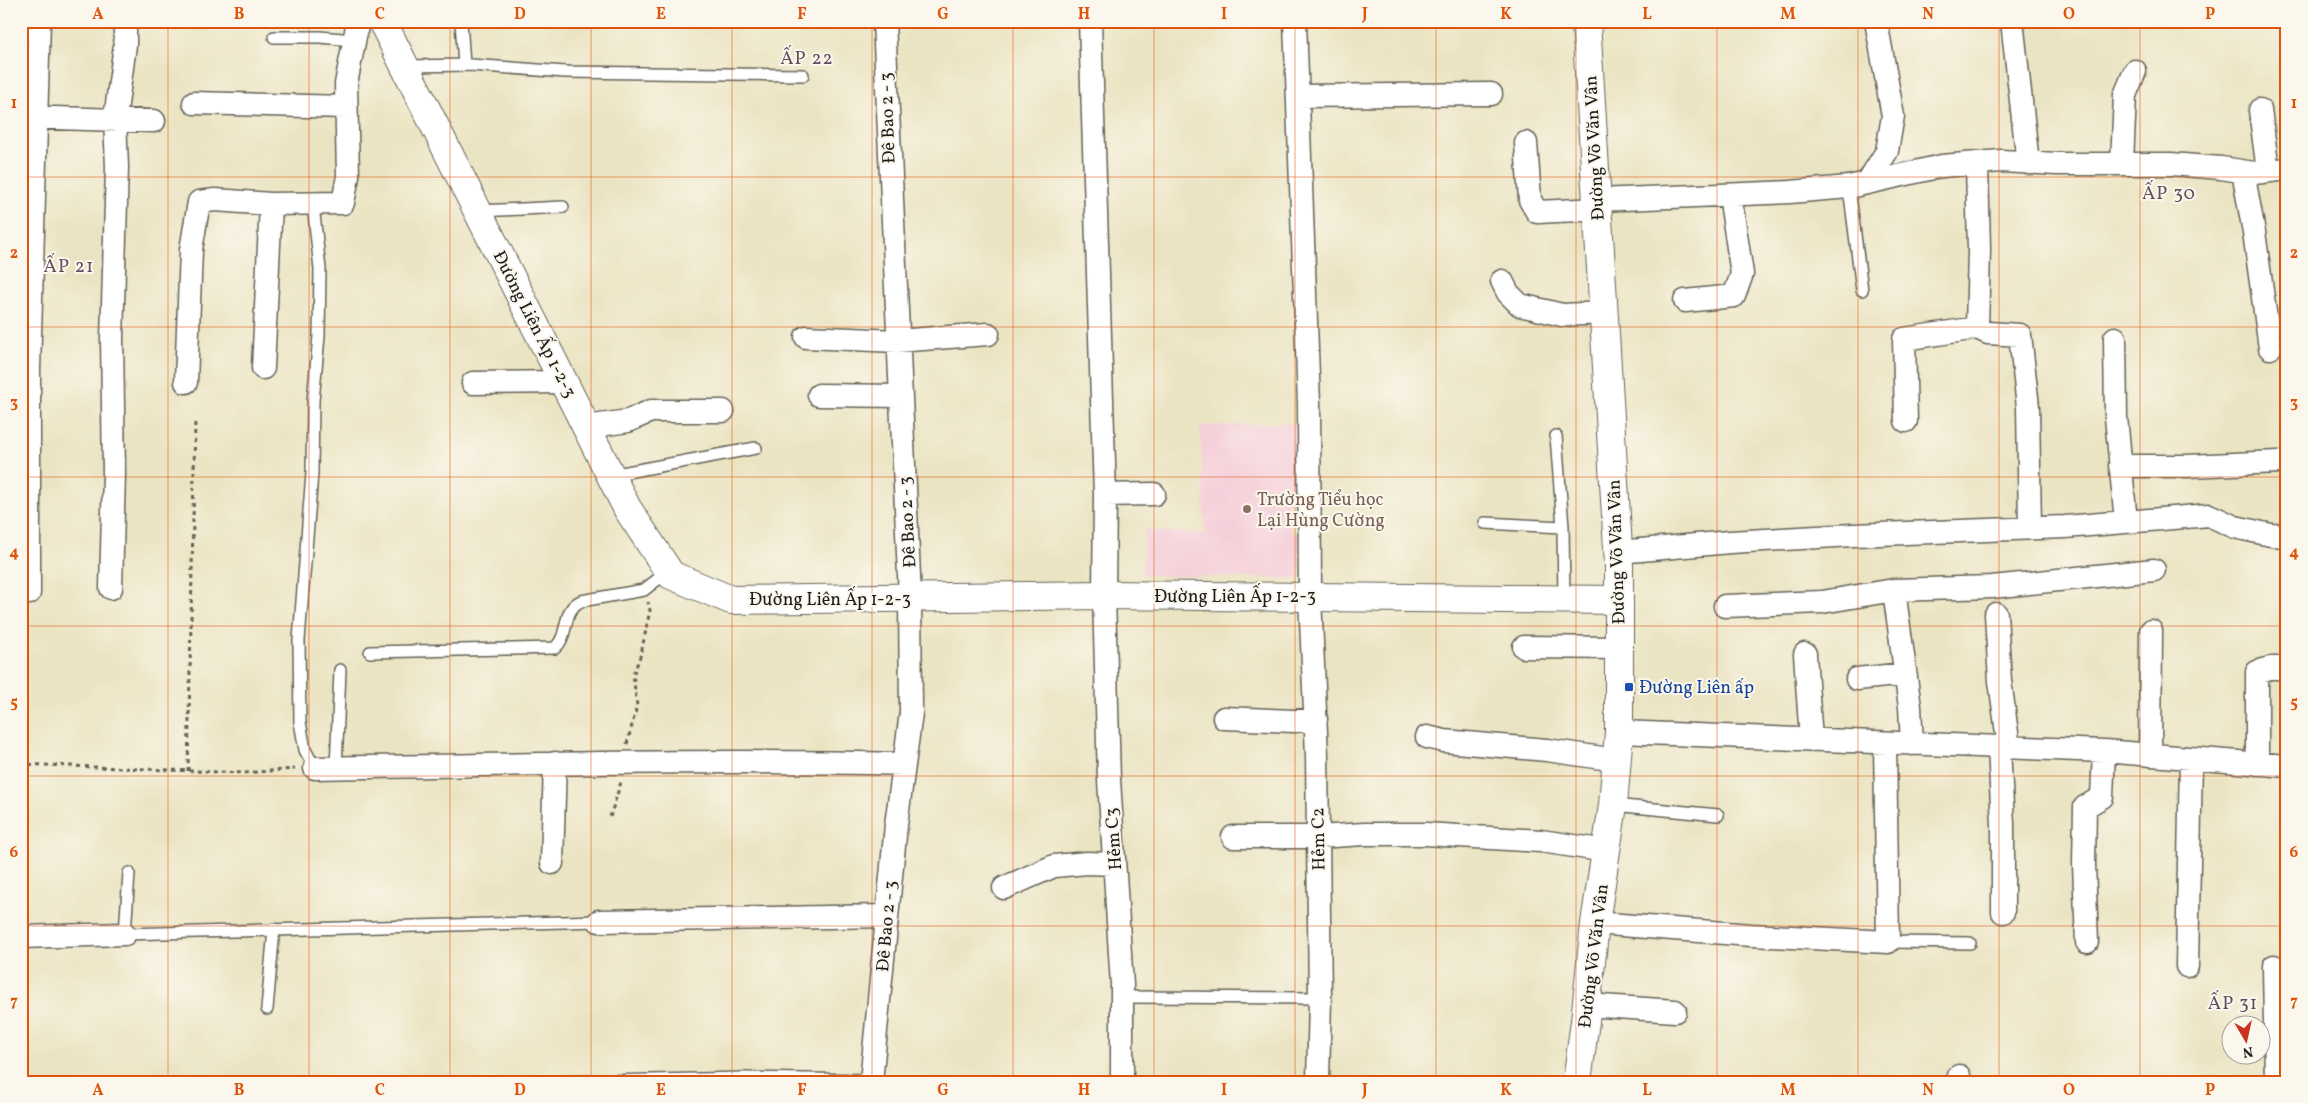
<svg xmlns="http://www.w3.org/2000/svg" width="2308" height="1103" viewBox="0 0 2308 1103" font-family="Vollkorn,serif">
<rect width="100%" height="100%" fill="#fbf7ec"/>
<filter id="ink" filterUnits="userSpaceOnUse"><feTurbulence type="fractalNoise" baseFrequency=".02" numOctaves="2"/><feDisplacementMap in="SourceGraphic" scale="10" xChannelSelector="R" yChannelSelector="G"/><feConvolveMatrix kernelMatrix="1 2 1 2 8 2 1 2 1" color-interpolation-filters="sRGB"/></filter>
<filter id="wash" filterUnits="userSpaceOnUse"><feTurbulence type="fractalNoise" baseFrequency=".0096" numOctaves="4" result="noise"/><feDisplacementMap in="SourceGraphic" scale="20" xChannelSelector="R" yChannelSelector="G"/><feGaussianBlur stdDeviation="1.12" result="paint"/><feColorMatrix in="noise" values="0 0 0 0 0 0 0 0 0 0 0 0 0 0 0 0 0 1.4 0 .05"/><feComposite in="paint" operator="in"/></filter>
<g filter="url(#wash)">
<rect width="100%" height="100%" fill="#ebe4c3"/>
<!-- built -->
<path fill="#f5cfda" d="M 1298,423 L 1300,488 L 1288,489 L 1290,530 L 1300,537 L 1300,579 L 1142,575 L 1144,530 L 1205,534 L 1200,426 Z"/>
</g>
<g filter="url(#ink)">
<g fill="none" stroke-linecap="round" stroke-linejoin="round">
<!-- lane casing -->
<g stroke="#646256" stroke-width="14">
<path id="lane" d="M 461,21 L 464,65
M 274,37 L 320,37 L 353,40
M 406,66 L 470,65 L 565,72 L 803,75
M 1849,187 L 1862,290
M 313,205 L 320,269 L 319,336 L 313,401 L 312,473 L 299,640 L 300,722 L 305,750 L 315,768
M 479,211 L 563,207
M 1556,436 L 1563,527 L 1564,599
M 611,475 L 756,448
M 1485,523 L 1563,527
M 370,652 L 555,648 C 570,635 561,610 581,601 L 644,590 L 667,572
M 336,768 L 340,670
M 1613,805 L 1718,815
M 129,873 L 125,934 L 599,921
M 1888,942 L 1970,943
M 1122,997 L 1320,998
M 267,1009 L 274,929
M 557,1082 L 745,1078 L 872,1080"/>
</g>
<!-- street casing -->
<g stroke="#646256" stroke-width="25">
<path id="street" d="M 1090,21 L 1105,495 L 1104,595 L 1109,780 L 1122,985 L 1122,1082
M 1295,21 L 1309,404 L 1310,597 L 1317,756 L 1320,998 L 1318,1082
M 2012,21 L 2028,163
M 1298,96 L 1491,94
M 194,103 L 346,107
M 2260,110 L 2268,171
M 21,117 L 154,121
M 1526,143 L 1530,200 L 1537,212 L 1599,209
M 1977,163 L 1979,250 L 1977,328
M 2122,163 L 2125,95 L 2135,71
M 2243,172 L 2254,232 L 2270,348
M 1867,183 L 1887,151 L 1893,116 L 1876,21
M 1598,200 L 1790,192 L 1849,187 L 1942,166 L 2001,161 L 2057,164 L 2171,164 L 2221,168 L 2254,173 L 2287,169
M 1502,281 L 1508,293 L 1520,305 L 1562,315 L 1604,313
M 1685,301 L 1734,296 L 1742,274 L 1730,195
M 806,337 L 897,341 L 988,334
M 2115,338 L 2116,417 L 2126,522
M 263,368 L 271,204
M 186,382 L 191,250 L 199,202 L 215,200 L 271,204 L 343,203 L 348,176 L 346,84 L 358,21
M 473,383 L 564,382
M 819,395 L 900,396
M 1906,421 L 1904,339 L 1977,328 L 1988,333 L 2020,335 L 2028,407 L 2030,528
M 586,427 L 628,421 L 651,411 L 723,411
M 2120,466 L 2187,466 L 2279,462
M 1105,495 L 1154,494
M 1618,552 L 1730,542 L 1853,535 L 2065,527 L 2209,515 L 2235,527 L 2271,535 L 2287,536
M 111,588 L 114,474 L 112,339 L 117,167 L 115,119 L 125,45 L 125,21
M 1894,590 L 1910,707 L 1912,744
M 29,593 L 29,370 L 39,21
M 1725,606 L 1822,602 L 1894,590 L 1992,587 L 2154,570
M 1996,614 L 2000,681 L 2009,748
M 1524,647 L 1619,648
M 1805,654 L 1811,740
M 1857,679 L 1905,674
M 1224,718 L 1294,721 L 1316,719
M 1619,732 L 2104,751 L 2287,766
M 1427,737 L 1444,741 L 1547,750 L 1616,760
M 1999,748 L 2003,824 L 2003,912
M 2150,755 L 2151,631
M 2257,764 L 2257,672 L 2270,668 L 2287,668
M 315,768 C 512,765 708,759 904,764
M 1233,837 L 1318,837 L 1364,834 L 1426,834 L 1541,841 L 1607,851
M 552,863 L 555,763
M 1004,888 L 1054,866 L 1087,863 L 1114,864
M 599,921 L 887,916
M 1595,923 L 1751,935 L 1888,942 L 1885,743
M 21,937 L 125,934
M 2087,942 L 2084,864 L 2085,807 L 2102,797 L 2104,751
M 2187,966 L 2191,759
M 2274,966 L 2276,1082
M 1587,1005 L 1675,1011
M 1959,1076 L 1959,1082
M 871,1082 L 896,825 L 911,713 L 910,598 L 884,21"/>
</g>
<!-- secondary casing -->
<g stroke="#646256" stroke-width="30">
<path id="secondary" d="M 382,21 L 627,508 L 671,575 L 731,600 L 1104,595 L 1619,600
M 1577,1082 L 1585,1021 L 1595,923 L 1613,805 L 1619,732 L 1619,565 L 1586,21"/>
</g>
<!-- path -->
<path stroke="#646256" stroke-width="3" stroke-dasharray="4 4" stroke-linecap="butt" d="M 627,744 L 637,706 L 633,675 L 641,654 L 650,610 L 648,602
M 21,764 L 244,773 L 295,769
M 188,771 L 195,420
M 610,817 L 621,782"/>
<!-- lane -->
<use href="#lane" stroke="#fff" stroke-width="11"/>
<!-- street -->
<use href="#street" stroke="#fff" stroke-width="22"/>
<!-- secondary -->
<use href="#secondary" stroke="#fff" stroke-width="28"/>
</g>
</g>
<!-- grid -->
<path fill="none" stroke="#de560d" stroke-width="1" stroke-opacity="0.55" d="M 168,21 L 168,1082M 309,21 L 309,1082M 450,21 L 450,1082M 591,21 L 591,1082M 732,21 L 732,1082M 872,21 L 872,1082M 1013,21 L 1013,1082M 1154,21 L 1154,1082M 1295,21 L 1295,1082M 1436,21 L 1436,1082M 1576,21 L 1576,1082M 1717,21 L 1717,1082M 1858,21 L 1858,1082M 1999,21 L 1999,1082M 2140,21 L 2140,1082M 21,177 L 2287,177M 21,327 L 2287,327M 21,477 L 2287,477M 21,626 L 2287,626M 21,776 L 2287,776M 21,926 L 2287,926"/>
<!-- markers -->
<circle fill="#8d6e63" stroke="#fbf7ec" stroke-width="2" cx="1247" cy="509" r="5"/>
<rect fill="#1a4fb4" stroke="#fbf7ec" stroke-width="2" x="1624" y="682" width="10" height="10" rx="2.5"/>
<g text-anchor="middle" stroke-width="4" stroke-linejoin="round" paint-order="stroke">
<!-- street labels -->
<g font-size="18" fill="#1c1c1c" stroke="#fbf7ec">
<text transform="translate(887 118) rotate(-92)" y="6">Đê Bao 2 - 3</text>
<text transform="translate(1594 148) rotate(-93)" y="6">Đường Võ Văn Vân</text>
<text transform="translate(535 324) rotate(63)" y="6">Đường Liên Ấp 1-2-3</text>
<text transform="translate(907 522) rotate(-93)" y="6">Đê Bao 2 - 3</text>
<text transform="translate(1616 552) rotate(-92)" y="6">Đường Võ Văn Vân</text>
<text x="1235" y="602">Đường Liên Ấp 1-2-3</text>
<text x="830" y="605">Đường Liên Ấp 1-2-3</text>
<text transform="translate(1113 839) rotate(-94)" y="6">Hẻm C3</text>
<text transform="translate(1318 839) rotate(-91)" y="6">Hẻm C2</text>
<text transform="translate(886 926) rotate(-85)" y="6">Đê Bao 2 - 3</text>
<text transform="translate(1593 956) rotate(-83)" y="6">Đường Võ Văn Vân</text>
</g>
<!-- education labels -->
<g font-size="18" fill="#785e54" stroke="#fbf7ec" text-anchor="start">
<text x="1257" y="505">Trường Tiểu học<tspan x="1257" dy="21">Lại Hùng Cường</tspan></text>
</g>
<!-- transit labels -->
<g font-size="18" fill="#164399" stroke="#fbf7ec" text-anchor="start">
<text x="1639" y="693">Đường Liên ấp</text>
</g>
<!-- neighbourhood labels -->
<g font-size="19" letter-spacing="1" fill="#644d5f" stroke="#fbf7ec">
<text x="807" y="64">ẤP 22</text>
<text x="2169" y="199">ẤP 30</text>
<text x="69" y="272">ẤP 21</text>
<text x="2233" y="1009">ẤP 31</text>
</g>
</g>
<!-- margin -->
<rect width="2308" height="1103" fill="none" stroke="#fbf7ec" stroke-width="55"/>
<!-- north arrow -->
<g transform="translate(2246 1040) rotate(171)"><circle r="24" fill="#fbf7ec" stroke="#a29f99"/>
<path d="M0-4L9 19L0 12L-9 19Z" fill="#c8321e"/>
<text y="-8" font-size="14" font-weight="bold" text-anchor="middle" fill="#1c1c1c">N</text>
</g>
<rect x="28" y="28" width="2252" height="1048" fill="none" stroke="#de560d" stroke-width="2"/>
<g font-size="16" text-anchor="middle" font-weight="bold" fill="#de560d">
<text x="98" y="19">A</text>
<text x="239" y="19">B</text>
<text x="380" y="19">C</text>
<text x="520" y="19">D</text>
<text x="661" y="19">E</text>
<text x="802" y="19">F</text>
<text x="943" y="19">G</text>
<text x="1084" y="19">H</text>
<text x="1224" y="19">I</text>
<text x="1365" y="19">J</text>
<text x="1506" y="19">K</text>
<text x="1647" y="19">L</text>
<text x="1788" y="19">M</text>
<text x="1928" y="19">N</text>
<text x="2069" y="19">O</text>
<text x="2210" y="19">P</text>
<text x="14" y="108">1</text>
<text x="2294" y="108">1</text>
<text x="14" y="258">2</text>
<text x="2294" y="258">2</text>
<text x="14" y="407">3</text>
<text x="2294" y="407">3</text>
<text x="14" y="557">4</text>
<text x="2294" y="557">4</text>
<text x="14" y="707">5</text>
<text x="2294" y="707">5</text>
<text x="14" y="857">6</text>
<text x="2294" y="857">6</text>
<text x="14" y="1006">7</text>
<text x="2294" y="1006">7</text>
<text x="98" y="1095">A</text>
<text x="239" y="1095">B</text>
<text x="380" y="1095">C</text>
<text x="520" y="1095">D</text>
<text x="661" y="1095">E</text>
<text x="802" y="1095">F</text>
<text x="943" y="1095">G</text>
<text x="1084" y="1095">H</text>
<text x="1224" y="1095">I</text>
<text x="1365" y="1095">J</text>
<text x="1506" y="1095">K</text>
<text x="1647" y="1095">L</text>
<text x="1788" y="1095">M</text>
<text x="1928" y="1095">N</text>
<text x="2069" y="1095">O</text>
<text x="2210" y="1095">P</text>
</g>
</svg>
